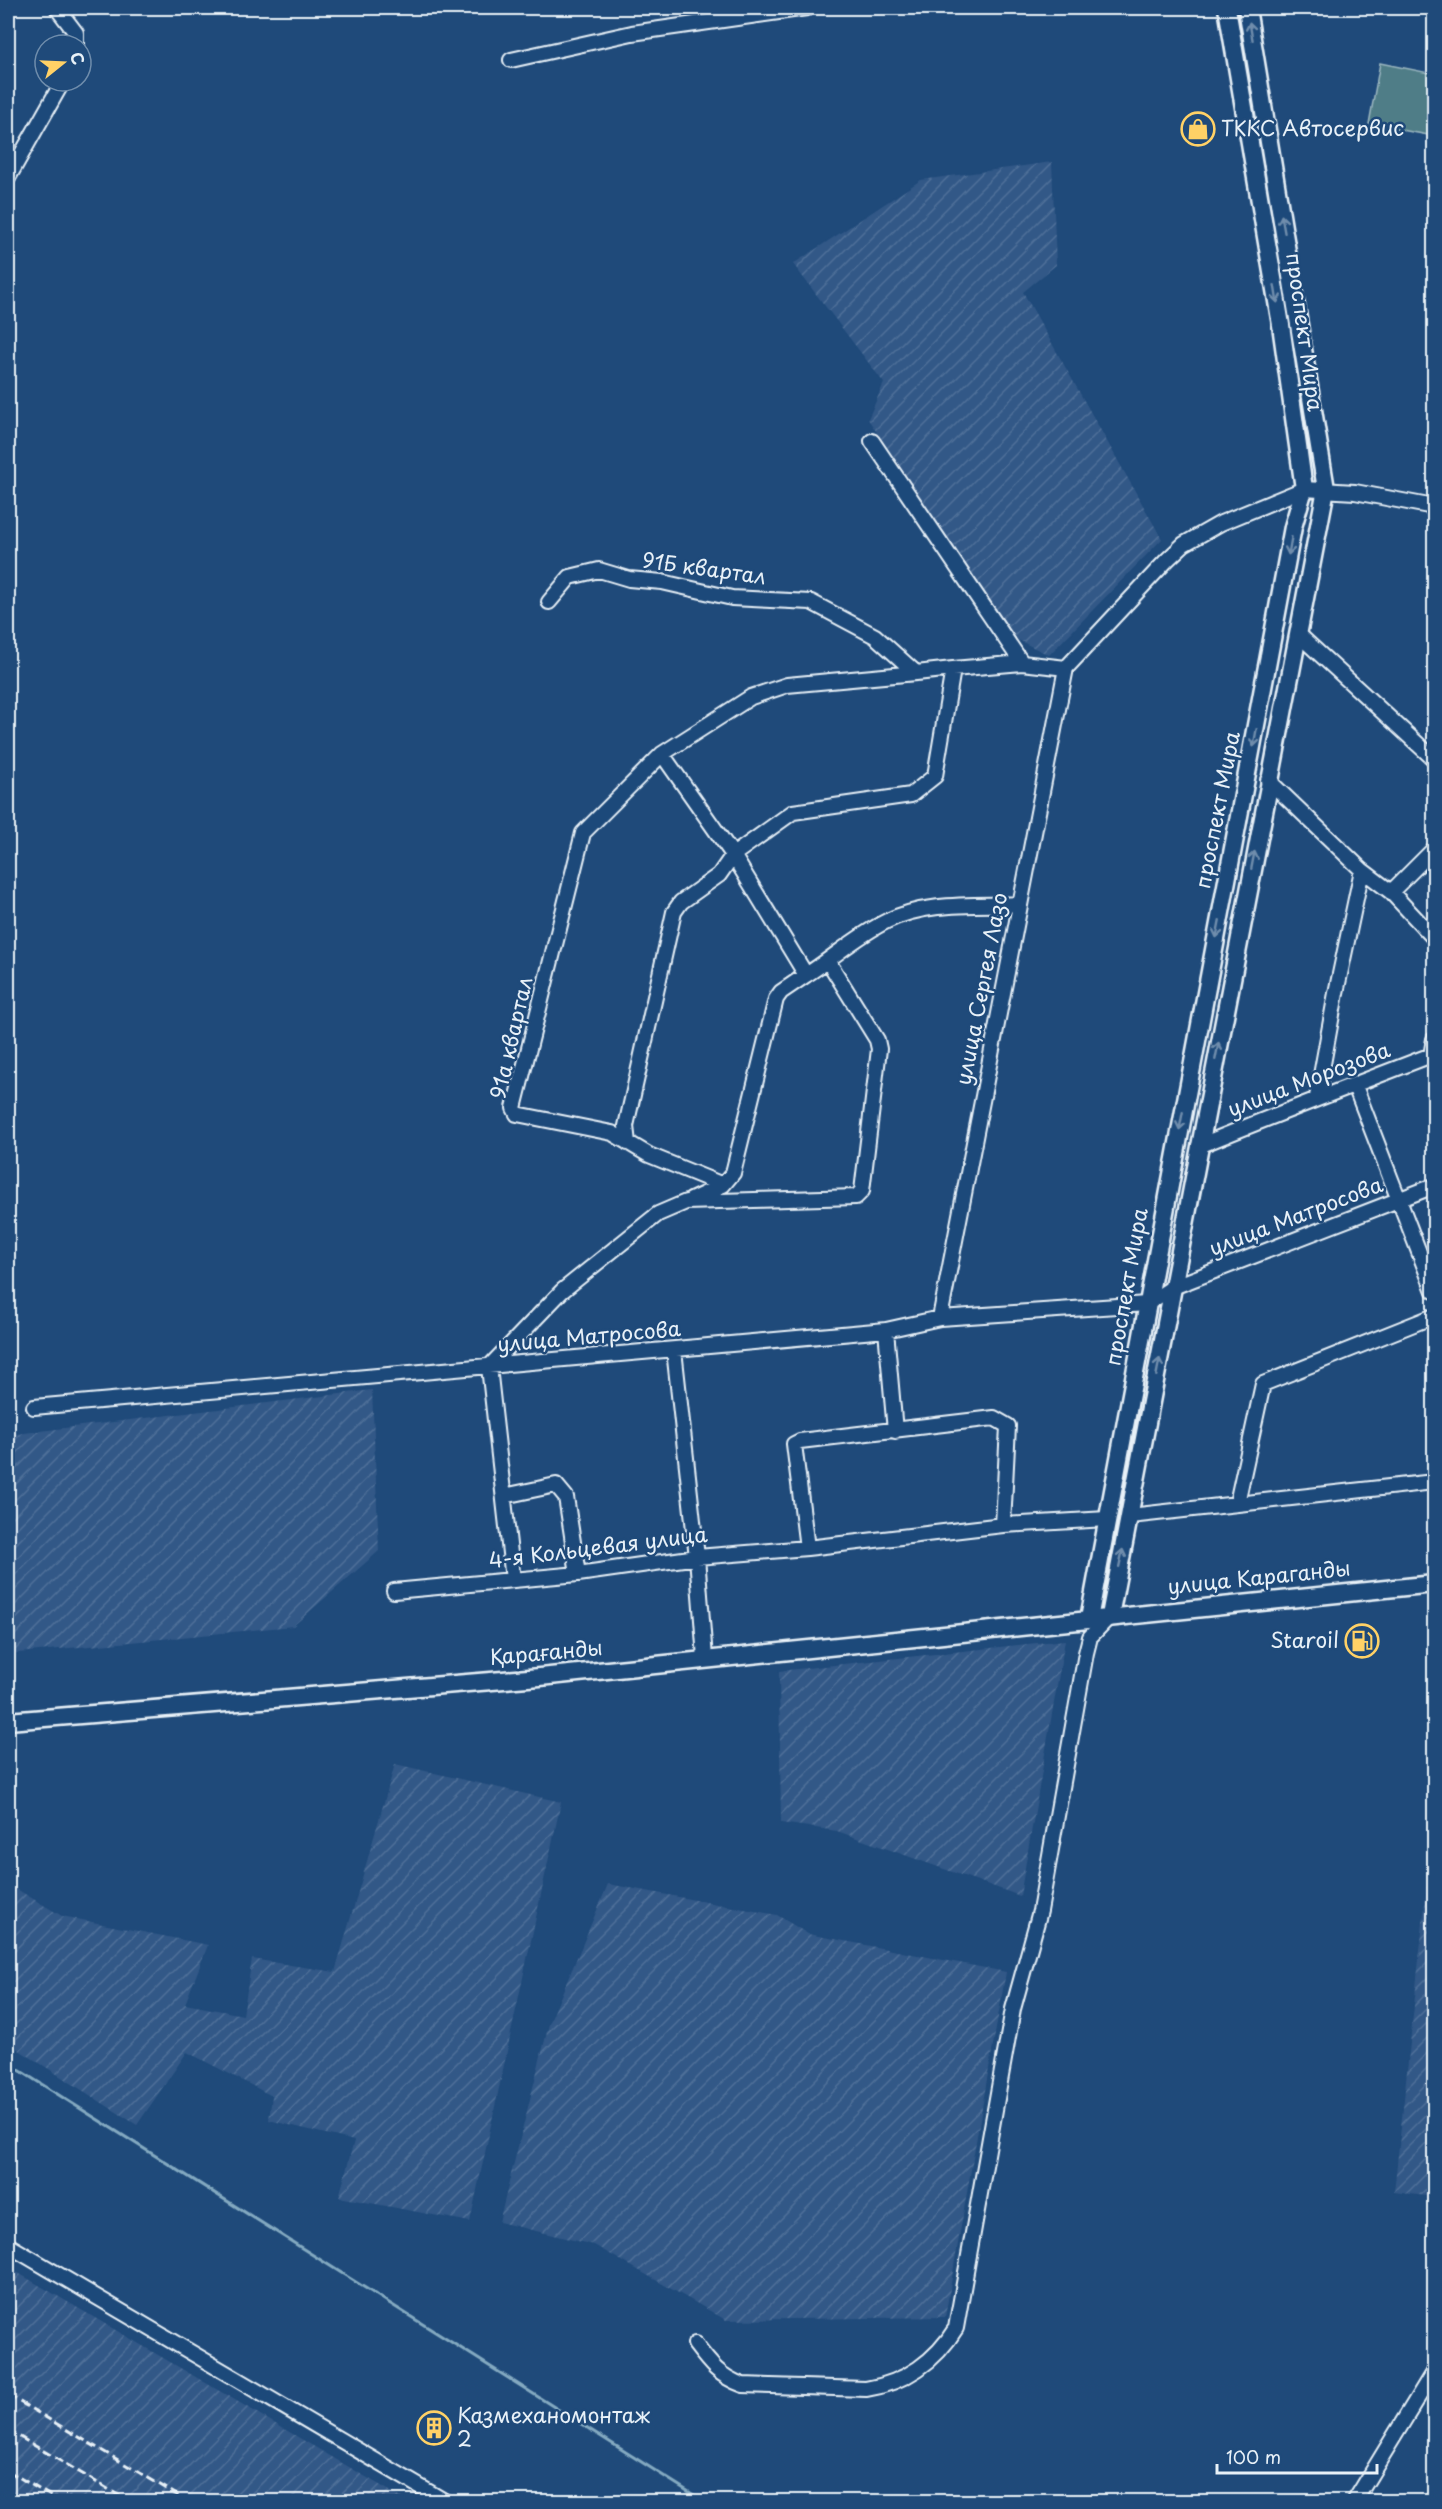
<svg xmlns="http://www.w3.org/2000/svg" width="1442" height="2509" viewBox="0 0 1442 2509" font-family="'Playpen Sans',sans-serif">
<defs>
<pattern id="industrial-furrows" width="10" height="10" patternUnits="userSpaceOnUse" patternTransform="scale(1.5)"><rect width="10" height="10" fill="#325887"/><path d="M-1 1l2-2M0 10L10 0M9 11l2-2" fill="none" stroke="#507099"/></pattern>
</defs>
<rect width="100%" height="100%" fill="#1f4a7a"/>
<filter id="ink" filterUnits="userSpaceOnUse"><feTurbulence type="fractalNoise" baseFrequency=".0167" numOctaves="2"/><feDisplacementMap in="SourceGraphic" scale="12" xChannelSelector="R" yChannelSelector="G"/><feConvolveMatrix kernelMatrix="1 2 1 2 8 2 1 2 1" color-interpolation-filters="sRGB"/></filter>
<g filter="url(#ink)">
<!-- industrial -->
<path fill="url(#industrial-furrows)" d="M 1052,162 L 1056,265 L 1023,292 L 1162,539 L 1049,655 L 1012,637 L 868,419 L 884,383 L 793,264 L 921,180 Z
M 372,1390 L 379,1551 L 293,1626 L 8,1654 L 8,1435 Z
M 1065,1640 L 1020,1896 L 837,1831 L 781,1823 L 779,1671 Z
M 395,1764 L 561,1802 L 470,2222 L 339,2197 L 354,2141 L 269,2120 L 272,2096 L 187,2052 L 137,2125 L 8,2043 L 8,1884 L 62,1916 L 208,1945 L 185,2004 L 243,2015 L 252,1959 L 335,1972 Z
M 1434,1820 L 1434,2197 L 1394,2192 Z
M 608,1884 L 777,1915 L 808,1934 L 1006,1972 L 945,2317 L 726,2320 L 594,2245 L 499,2222 L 549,2024 Z
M 8,2267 L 407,2501 L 8,2501 Z"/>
<!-- green -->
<path fill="#4f7d87" stroke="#9cb7c0" stroke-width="1.5" d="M 1380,63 L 1434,74 L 1434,136 L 1369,124 Z"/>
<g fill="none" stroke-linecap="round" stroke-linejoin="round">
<!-- stream -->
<path stroke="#84aac1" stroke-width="3" d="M 8,2063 L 705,2502"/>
<!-- minor casing -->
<g stroke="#e8f1f8" stroke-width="18">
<path id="minor" d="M 57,8 L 76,33 L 76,45
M 511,60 L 632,33 L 807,8
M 8,178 L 63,81
M 872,441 L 1022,663 L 1066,668 L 940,1318
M 549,602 L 570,577 L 599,570 L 629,579 L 662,582 L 732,598 L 811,602 L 875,636 L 916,673 L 953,669 L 935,776 L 911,795 L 793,812 L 733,855 L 719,875 L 681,902 L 674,912 L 626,1126 L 628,1143
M 1298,634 L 1434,759
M 1066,668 L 1167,560 L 1184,544 L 1221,523 L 1304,489 L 1355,492 L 1434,507
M 953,669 L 1022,663
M 662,754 L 733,855 L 806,975 C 833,958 858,935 887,921 C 927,901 977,906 1020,904
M 1268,780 L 1362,870 L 1391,892 L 1434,938
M 1391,892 L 1434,849
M 1431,1056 L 1434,1039
M 1355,1086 L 1434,1291
M 1317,1097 L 1336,993 L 1362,870
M 1199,1146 C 1277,1114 1356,1084 1434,1054
M 723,1185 L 649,1155 L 612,1133 L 517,1114 L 514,1108 L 583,833 L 662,754 L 751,697 L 787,685 L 916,673
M 691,1200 L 723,1185 L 733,1173 L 776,999 L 781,992 L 806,975
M 886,1330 L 895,1431
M 674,1350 L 697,1557 L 705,1658
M 34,1407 L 886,1330 L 940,1318 L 1147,1304 L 1173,1287 L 1434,1186
M 504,1496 L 556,1485 L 566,1497 L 578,1574
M 1237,1503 L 1263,1384 L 1434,1316
M 1130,1516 L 1434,1482
M 807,1548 L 794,1444 L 800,1441 L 994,1418 L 1008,1426 L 1003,1525
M 513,1580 L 489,1367 L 562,1291 L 658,1214 L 686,1202 L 856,1197 L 862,1191 L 879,1049 L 877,1040 L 828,961
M 394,1591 L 578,1574 L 697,1557 L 807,1548 L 1003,1525 L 1107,1519
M 8,2245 L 446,2502
M 695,2344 C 710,2364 720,2377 743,2385 L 866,2389 C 905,2383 936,2361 956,2328 L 1013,2009 L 1040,1911 L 1086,1653 L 1090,1637 L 1110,1616
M 1354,2502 L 1434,2371"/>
</g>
<!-- major casing -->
<g stroke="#e8f1f8" stroke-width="21">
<path id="major" d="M 1110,1616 L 1326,489 L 1247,8
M 1089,1619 L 1293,527 L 1304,489 L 1281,325 L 1227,8
M 8,1721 L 540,1677 L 1434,1584"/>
</g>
<!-- minor -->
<use href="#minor" stroke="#1f4a7a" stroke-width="14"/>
<!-- major -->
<use href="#major" stroke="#1f4a7a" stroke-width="16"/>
<!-- rail -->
<path stroke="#e8f1f8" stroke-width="3" stroke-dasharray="9 4.5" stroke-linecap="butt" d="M 8,2395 L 189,2502
M 8,2430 L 130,2502
M 8,2471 L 61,2502"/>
</g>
<!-- one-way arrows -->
<defs><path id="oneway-shaft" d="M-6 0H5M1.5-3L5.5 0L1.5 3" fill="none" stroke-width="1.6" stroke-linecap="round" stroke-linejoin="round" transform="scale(1.5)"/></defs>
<g stroke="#6f8dac">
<use href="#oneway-shaft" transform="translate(1251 31) rotate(-100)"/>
<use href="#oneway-shaft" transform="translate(1283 224) rotate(-100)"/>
<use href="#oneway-shaft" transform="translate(1276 294) rotate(81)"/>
<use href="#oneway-shaft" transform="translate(1290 546) rotate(100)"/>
<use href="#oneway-shaft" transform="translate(1255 738) rotate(100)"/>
<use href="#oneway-shaft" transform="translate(1253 860) rotate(-79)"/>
<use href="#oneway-shaft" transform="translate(1218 929) rotate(101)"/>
<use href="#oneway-shaft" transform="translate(1217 1051) rotate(-79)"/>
<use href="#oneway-shaft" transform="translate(1181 1121) rotate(101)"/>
<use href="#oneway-shaft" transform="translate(1158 1367) rotate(-79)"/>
<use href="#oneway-shaft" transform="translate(1121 1558) rotate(-78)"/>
</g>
</g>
<!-- icons -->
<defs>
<g id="shop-ring" transform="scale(1.725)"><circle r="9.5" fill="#1f4a7a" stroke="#ffd166" stroke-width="1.5"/><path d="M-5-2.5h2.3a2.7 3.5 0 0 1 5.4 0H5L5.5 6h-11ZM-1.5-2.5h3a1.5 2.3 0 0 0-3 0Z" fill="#ffd166"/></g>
<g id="fuel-ring" transform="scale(1.725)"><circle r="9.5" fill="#1f4a7a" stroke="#ffd166" stroke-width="1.5"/><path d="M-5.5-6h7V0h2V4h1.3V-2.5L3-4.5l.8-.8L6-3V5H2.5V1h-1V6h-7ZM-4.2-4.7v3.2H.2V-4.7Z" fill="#ffd166"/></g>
<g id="building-ring" transform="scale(1.725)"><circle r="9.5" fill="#1f4a7a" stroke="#ffd166" stroke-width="1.5"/><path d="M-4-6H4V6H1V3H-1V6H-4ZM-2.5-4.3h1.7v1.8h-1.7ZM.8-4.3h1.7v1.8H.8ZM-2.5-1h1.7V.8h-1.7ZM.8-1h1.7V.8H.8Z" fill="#ffd166"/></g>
</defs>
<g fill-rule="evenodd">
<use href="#shop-ring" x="1198" y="129"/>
<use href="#fuel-ring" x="1362" y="1641"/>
<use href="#building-ring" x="434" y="2428"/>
</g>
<g text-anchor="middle" stroke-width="5" stroke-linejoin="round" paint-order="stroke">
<!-- poi labels -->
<g font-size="21" fill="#e8f1f8" stroke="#1f4a7a" text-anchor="start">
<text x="1221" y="136">ТККС Автосервис</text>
<text x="1339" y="1648" text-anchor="end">Staroil</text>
<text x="457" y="2423">Казмеханомонтаж<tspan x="457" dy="24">2</tspan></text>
</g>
<!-- street labels -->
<g font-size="21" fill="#e8f1f8" stroke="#1f4a7a">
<text transform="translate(1304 332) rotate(82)" y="7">проспект Мира</text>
<text transform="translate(704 569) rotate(8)" y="7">91Б квартал</text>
<text transform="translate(1218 810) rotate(-79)" y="7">проспект Мира</text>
<text transform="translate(982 989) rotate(-79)" y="7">улица Сергея Лазо</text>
<text transform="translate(512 1038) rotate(-77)" y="7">91а квартал</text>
<text transform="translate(1309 1080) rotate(-21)" y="7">улица Морозова</text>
<text transform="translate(1296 1217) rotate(-21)" y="7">улица Матросова</text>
<text transform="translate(1127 1287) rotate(-80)" y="7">проспект Мира</text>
<text transform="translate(589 1337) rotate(-5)" y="7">улица Матросова</text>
<text transform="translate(598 1548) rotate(-7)" y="7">4-я Кольцевая улица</text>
<text transform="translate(1259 1578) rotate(-6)" y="7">улица Караганды</text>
<text transform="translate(546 1653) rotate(-5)" y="7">Қарағанды</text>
</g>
</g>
<!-- margin -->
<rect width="1442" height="2509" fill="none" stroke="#1f4a7a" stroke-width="30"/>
<rect x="15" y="15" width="1412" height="2479" fill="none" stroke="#e8f1f8" stroke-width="2" filter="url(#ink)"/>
<!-- north arrow -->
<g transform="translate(63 63) rotate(72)"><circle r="28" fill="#1f4a7a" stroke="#6f8dac" stroke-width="1.5"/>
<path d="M0-4.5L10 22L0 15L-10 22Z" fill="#ffd166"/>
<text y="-9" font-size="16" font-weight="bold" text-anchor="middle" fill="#e8f1f8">С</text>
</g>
<!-- scale -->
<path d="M1217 2464v9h160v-9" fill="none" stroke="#e8f1f8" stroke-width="3"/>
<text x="1226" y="2464" font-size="18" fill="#e8f1f8" stroke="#1f4a7a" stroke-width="4.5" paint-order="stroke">100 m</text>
</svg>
